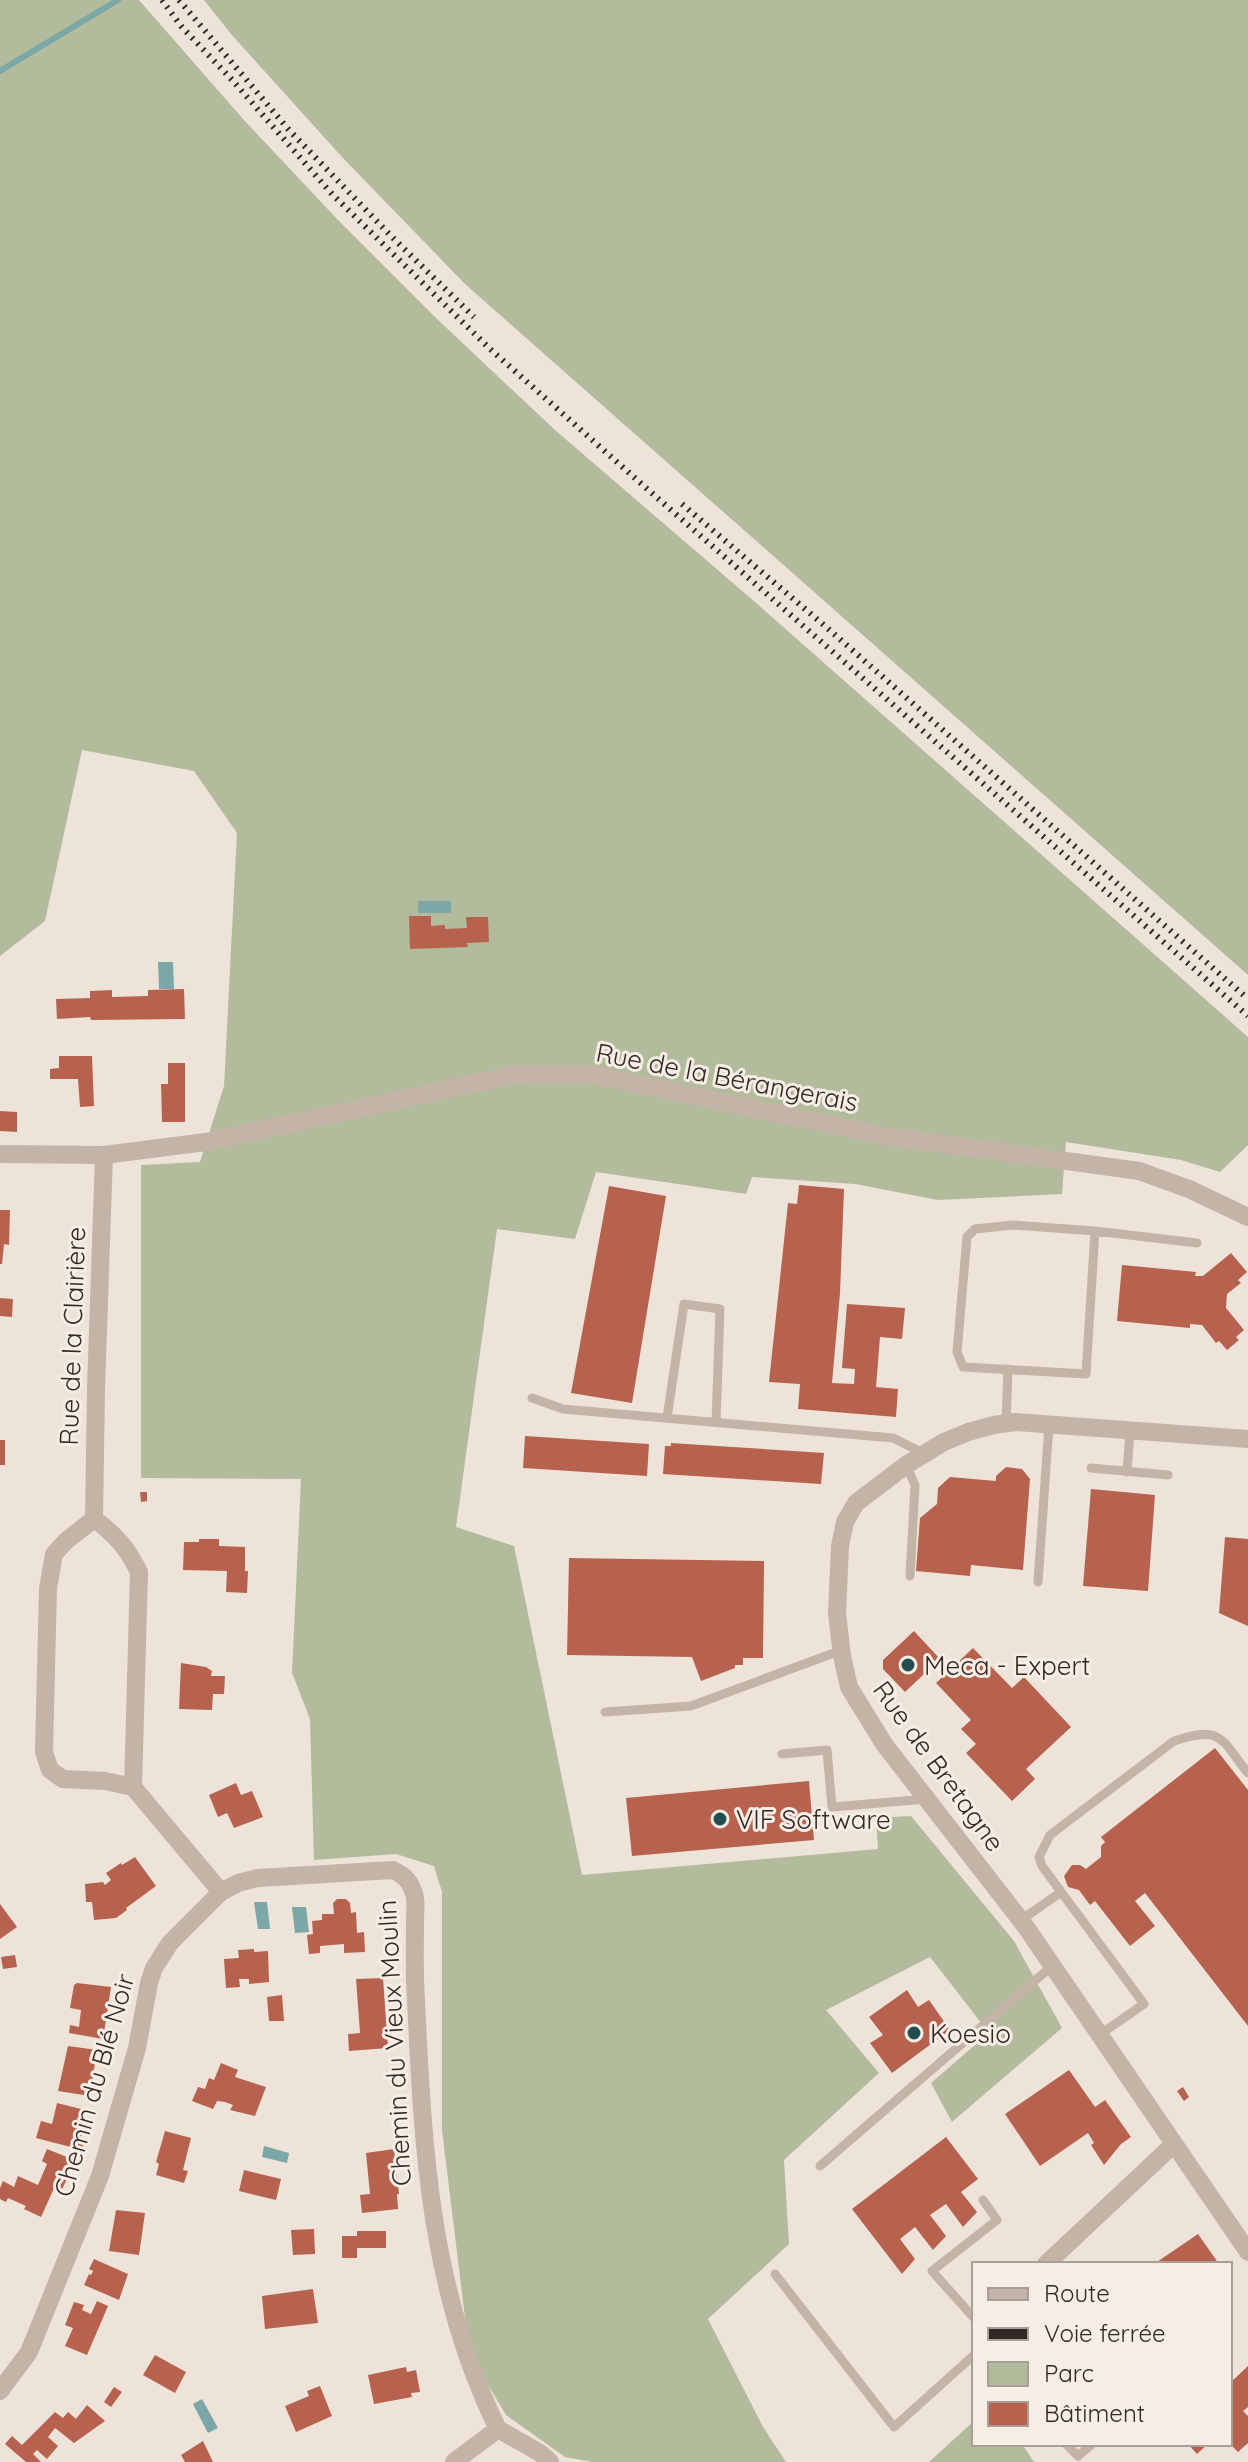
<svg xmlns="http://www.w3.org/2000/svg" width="1248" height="2462" viewBox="0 0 1248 2462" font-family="Quicksand,sans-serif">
<rect width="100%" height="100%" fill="#eee3d9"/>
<!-- green -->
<path fill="#b2bb9b" d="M0 0H139L243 119 338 220 436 318 555 430 755 602 1248 1037V1145L1220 1172 1181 1160 1066 1142 1062 1194 938 1200 855 1184 752 1177 746 1194 596 1172 575 1239 497 1229 456 1527 514 1546 582 1875 878 1849 876 1818 911 1816 1014 1941 1062 2028 952 2122 931 2083 989 2033 930 1957 826 2010 879 2073 784 2160 789 2244 708 2319 763 2427 786 2462H592L565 2457 506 2415 484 2378 466 2326 442 2130V1892L434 1866 396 1854 314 1860 310 1719 292 1673 301 1479 141 1478V1165L200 1162 224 1086 237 833 194 771 82 750 45 921 0 956Z
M204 0H1248V975L465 284 342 157 231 34Z
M974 2421V2444H1022L1034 2462H929Z"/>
<!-- water -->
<path fill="#7ca7a7" d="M418 901H451V913H418Z
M158 962H173L174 989H159Z
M254 1902H267L270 1929H258Z
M292 1907H306L309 1932 295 1933Z
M264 2146 289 2153 287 2163 262 2157Z
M202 2399 218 2428 208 2433 193 2404Z"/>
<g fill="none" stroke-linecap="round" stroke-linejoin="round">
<!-- stream -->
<path stroke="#7ca7a7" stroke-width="6" d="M0 71 118 0"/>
</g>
<!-- building -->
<path fill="#b7624e" d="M409 916H431V926L445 925V929L467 928 466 917H488L489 942 467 943 468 947 410 949Z
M184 989 185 1019 91 1020 90 1017 57 1019 56 999 90 998V991L112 990V997L148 996V990Z
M59 1056H92L94 1106 80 1107 78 1079H50V1069L59 1068Z
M168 1063H185V1122H162L161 1084H168Z
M0 1111 17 1112V1132L0 1131Z
M799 1185 844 1189 840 1293 832 1383 854 1384 855 1369 842 1368 847 1304 905 1308 902 1339 880 1337 876 1387 898 1389 896 1417 798 1409 800 1384 769 1382 788 1203 797 1204Z
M609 1186 666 1196 632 1403 571 1393Z
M0 1210H10L9 1245 4 1244 2 1264H0Z
M1231 1253 1247 1272 1238 1280 1241 1283 1227 1294 1226 1308 1244 1330 1236 1337 1239 1340 1227 1350 1219 1341 1216 1343 1202 1325 1190 1324V1328L1117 1321 1122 1265 1196 1272 1195 1276H1203Z
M0 1298 13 1299 12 1317 0 1316Z
M525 1436 649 1444 647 1476 523 1468Z
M0 1440H5V1465H0Z
M671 1443 824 1453 821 1484 663 1474 665 1446H671Z
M1006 1467 1022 1469 1030 1479 1023 1570 971 1565 970 1576 916 1571 920 1518 937 1504 938 1488 950 1477 996 1481V1476Z
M1091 1489 1155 1495 1148 1591 1083 1586Z
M140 1492H147V1501L141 1502Z
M1225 1537 1248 1539V1626L1219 1613Z
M199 1539H219V1546L245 1547V1571H248L247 1593 226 1592 227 1571 183 1570 184 1542H199Z
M569 1558 764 1561 763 1658H743V1665H735V1668L701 1681 692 1657 567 1655Z
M914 1631 940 1659 905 1692 883 1669V1660Z
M973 1648 1012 1688 1024 1677 1071 1727 1026 1769 1035 1779 1012 1801 966 1753 976 1744 961 1729 971 1720 936 1683Z
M181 1663 206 1667 212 1671 211 1676H225L224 1694H213L212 1710 179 1709Z
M1215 1748 1248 1790V2026L1145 1893 1135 1901 1155 1926 1130 1946 1095 1901 1090 1905 1079 1890 1068 1887 1064 1876 1072 1865H1080L1086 1869 1101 1857V1846L1105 1842 1101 1837Z
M809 1781 814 1840 632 1856 626 1798Z
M236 1783 241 1795 252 1791 263 1817 234 1828 227 1813 218 1817 209 1795Z
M135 1857 156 1886 126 1908 127 1910 116 1918 94 1920 92 1902H86L85 1884 103 1882 105 1885 111 1880 106 1873 121 1863 122 1865Z
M337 1899H346L350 1903 351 1913 356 1912 357 1933 364 1932 365 1952 344 1953V1944L320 1946V1953L309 1954 307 1935 313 1934 312 1921 322 1920V1914H334L333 1903Z
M0 1904 17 1927 0 1939Z
M254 1949V1952L268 1951 269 1982 249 1984V1979H239L240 1987 226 1988 224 1959 239 1958 238 1950Z
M15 1955 17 1967 3 1969 1 1957Z
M383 1978 388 2048 349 2051 348 2034 360 2033 356 1979Z
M77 1983 111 1987 103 2039 69 2033 70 2025 79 2027 81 2010 70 2008 74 1985Z
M907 1990 918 2007 929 2000 950 2030 892 2073 870 2043 883 2035 869 2017Z
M282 1995 284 2021H269L267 1997Z
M68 2046 97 2050 90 2096 58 2091Z
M221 2063 238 2070 235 2077 266 2087 255 2116 230 2110 233 2105 225 2102 217 2101 213 2109 192 2101 198 2087 205 2089 209 2078 214 2080Z
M1069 2070 1095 2107 1105 2100 1131 2137 1121 2144 1104 2165 1091 2145 1094 2143 1088 2133 1040 2166 1005 2114Z
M1183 2087 1189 2097 1184 2101 1177 2091Z
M57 2103 85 2110 81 2127 84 2128 81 2137 85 2138 82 2150 36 2138 41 2121 52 2124Z
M165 2131 191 2138 183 2170 188 2171 184 2183 156 2175 159 2164 156 2162Z
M946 2137 978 2179 961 2192 977 2212 963 2227 946 2204 930 2215 946 2236 933 2250 915 2227 900 2239 915 2259 902 2274 852 2209Z
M47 2149 72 2159 66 2171 70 2173 62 2189 55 2186 41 2217 24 2209 26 2206 8 2198 6 2202 0 2199V2188L3 2181 14 2187 18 2176 38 2185 47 2164 42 2161Z
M394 2149 399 2194H397L398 2209 362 2213 360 2195 370 2194 366 2153Z
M244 2170 281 2179 276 2200 239 2191Z
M116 2210 145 2213 139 2255 109 2251Z
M314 2229 315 2254 293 2255 291 2230Z
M357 2231H386V2248H357V2258H342V2236H357Z
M1198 2234 1219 2264H1154Z
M94 2259 128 2274 119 2300 84 2285 89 2274 91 2275 93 2271 89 2269Z
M313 2289 318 2323 265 2329 262 2296Z
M97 2301 108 2306 87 2355 65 2346 73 2328 65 2325 74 2302 84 2305 82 2310 91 2314Z
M155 2355 186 2372 175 2393 143 2375Z
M1248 2366V2407L1243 2411 1248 2416V2443L1238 2452 1230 2444V2383Z
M406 2367 407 2372 416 2370 420 2392 411 2393 412 2397 374 2404 368 2375Z
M320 2386 332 2416 296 2432 285 2406 309 2396 307 2391Z
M114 2387 122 2392 111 2407 104 2402Z
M87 2405 105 2421 74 2443 55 2428 48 2437 58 2446 47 2459 37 2450 33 2454 41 2462H26L5 2444 12 2436 22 2445 55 2412 63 2418 68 2412 76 2419Z
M203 2441 213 2462H185L181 2455Z
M1188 2444H1208L1197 2454Z"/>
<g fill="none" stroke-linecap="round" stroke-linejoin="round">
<!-- service -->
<path stroke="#c4b3a7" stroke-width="9" d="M1095 1231 1013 1225 975 1229 967 1237 957 1352 963 1367 1086 1374 1095 1231 1197 1243
M532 1398 563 1409 893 1438 925 1454
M667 1418 684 1304 720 1309 716 1422
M1006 1423 1008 1369
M906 1465 915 1485 910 1576
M1091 1468 1168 1475
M1127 1472 1130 1431
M1038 1582 1049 1425
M605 1712 691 1706 842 1650
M782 1754 827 1750 832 1807 927 1799
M1021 1920 1061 1892
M1099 2035 1144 2004 1042 1866 1039 1857 1050 1835 1174 1741C1222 1725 1220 1738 1248 1773
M820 2166 1052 1966
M775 2274 894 2427 974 2355
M974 2318 932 2271 997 2220 983 2200
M1066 2444 1078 2456 1092 2444"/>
<!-- minor -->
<path stroke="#c4b3a7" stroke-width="18" d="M0 1154 104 1155 206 1142 512 1075 590 1074 886 1136 1139 1171 1189 1189 1248 1217
M104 1155 96 1389 94 1519 66 1541 54 1554 48 1588 44 1752 50 1770 63 1779 105 1781 133 1787 221 1892
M1248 1439 1015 1422 994 1425 968 1432 944 1442 906 1465 856 1503 845 1522 840 1546 837 1613 842 1656 849 1687 884 1744 1026 1927 1248 2252
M94 1519C115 1534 128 1549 139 1572L133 1787
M1046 2264 1173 2145
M0 2391 29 2352 100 2176 137 2048 149 1983 154 1968 170 1943 221 1892 238 1883 258 1878 393 1870C403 1875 409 1879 413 1891 417 1899 415 1911 415 1921 415 1947 414 1974 416 2000 423 2151 430 2291 498 2429L454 2462
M498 2429 540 2453 550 2462"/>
<!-- rail -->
<path stroke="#322927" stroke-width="6" stroke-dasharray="2 6" stroke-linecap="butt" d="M162 0 181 26 233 81 332 194 489 348 654 495 1248 1016
M179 0 289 130 392 237 474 317
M682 504 825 626 1248 999"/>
</g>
<!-- markers -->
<g fill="#214d4e" stroke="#f6ede5" stroke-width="3">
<circle cx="908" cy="1665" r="8"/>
<circle cx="720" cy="1819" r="8"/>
<circle cx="914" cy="2033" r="8"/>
</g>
<g text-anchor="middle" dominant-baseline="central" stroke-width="6" stroke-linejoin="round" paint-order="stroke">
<!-- street labels -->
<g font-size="26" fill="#322927" stroke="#f6ede5">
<text transform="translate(727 1077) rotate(11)">Rue de la Bérangerais</text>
<text transform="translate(72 1336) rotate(-88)">Rue de la Clairière</text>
<text transform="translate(939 1766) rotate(54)">Rue de Bretagne</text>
<text transform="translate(394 2043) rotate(-93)">Chemin du Vieux Moulin</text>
<text transform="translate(94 2085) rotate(-74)">Chemin du Blé Noir</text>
</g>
<!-- poi labels -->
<g font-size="26" fill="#322927" stroke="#f6ede5" text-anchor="start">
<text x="924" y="1665">Meca - Expert</text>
<text x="736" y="1819">VIF Software</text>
<text x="930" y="2033">Koesio</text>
</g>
</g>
<!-- legend -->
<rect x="972" y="2262" width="260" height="184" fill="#f6ede5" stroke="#a89f99" stroke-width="2"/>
<rect x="988" y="2288" width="40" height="12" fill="#c4b3a7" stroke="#a89f99" stroke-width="2"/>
<text x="1044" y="2302" font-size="24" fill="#322927">Route</text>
<rect x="988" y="2328" width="40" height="12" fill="#322927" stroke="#a89f99" stroke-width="2"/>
<text x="1044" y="2342" font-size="24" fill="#322927">Voie ferrée</text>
<rect x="988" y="2362" width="40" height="24" fill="#b2bb9b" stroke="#a89f99" stroke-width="2"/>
<text x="1044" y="2382" font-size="24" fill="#322927">Parc</text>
<rect x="988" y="2402" width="40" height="24" fill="#b7624e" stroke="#a89f99" stroke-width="2"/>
<text x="1044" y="2422" font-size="24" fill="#322927">Bâtiment</text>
</svg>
